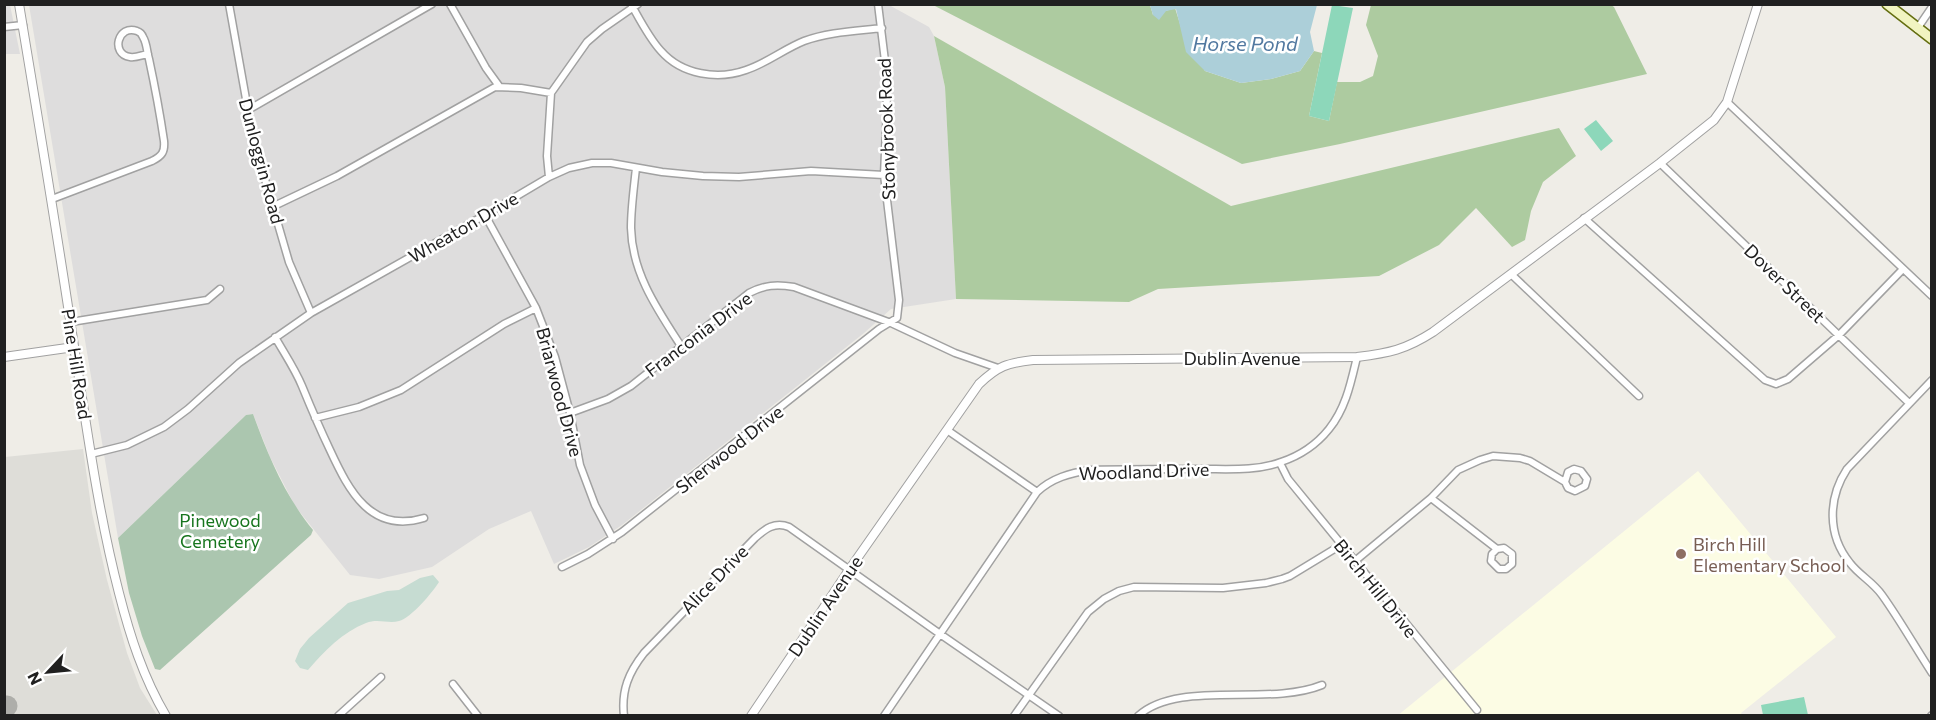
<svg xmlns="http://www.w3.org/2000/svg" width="1936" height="720" viewBox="0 0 1936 720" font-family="Commissioner,sans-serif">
<rect width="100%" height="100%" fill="#efede7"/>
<!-- residential -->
<path fill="#dedddd" d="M5 5H10L20 54H5Z
M29 5H889L929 27 934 36 945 87 956 299 891 309 864 333 622 525 589 547 554 564 531 511 489 529 432 567 379 579 350 575 295 506 270 457 253 414 246 415 118 538Z"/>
<!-- education -->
<path fill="#fcfce4" d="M1698 471 1836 637 1741 713 1742 715 1397 716Z"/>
<!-- airport -->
<path fill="#deddd8" d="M83 449 92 513 107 580 127 653 140 688 157 715H5V457Z"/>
<!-- forest -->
<path fill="#adcba0" d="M933 5H1150L1153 15 1175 8 1181 27 1205 71 1241 83 1271 79 1300 71 1314 51 1322 53 1309 116 1329 121 1337 82H1360L1373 76 1378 56 1366 25 1371 5H1611L1614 7 1647 74 1340 144 1242 164Z
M934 36 1231 206 1559 128 1576 156 1543 182 1531 211 1525 240 1512 247 1476 208 1439 245 1379 276 1158 289 1129 302 956 299 945 87Z"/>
<!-- wetland -->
<path fill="#c6dcd2" d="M433 575 439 582C432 593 411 618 399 621 388 624 378 618 366 623 343 632 324 651 308 670L300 668 295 661 300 649 309 638 348 603 387 591 399 590 420 578Z"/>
<!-- cemetery -->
<path fill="#abc6af" d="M253 414C268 455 285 496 313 530L311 535 160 670 155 669 142 636 129 593 118 538 246 415Z"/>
<!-- pitch -->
<path fill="#8dd7ba" d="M1332 5 1353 8 1329 121 1309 116Z
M1596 120 1613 141 1601 151 1584 129Z
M1804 697 1808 715H1763L1761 705Z"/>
<!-- water -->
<path fill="#accfd9" d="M1150 5H1317L1310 32 1314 51 1300 71 1271 79 1241 83 1205 71 1186 52 1176 9 1166 11 1159 20 1153 15Z"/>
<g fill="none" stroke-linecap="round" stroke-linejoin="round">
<!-- taxiway -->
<path stroke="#aeaeaa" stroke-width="21" d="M4 706H7"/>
<!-- minor casing -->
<g stroke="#a1a1a1" stroke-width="9">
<path id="minor" d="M229 4 253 138 289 262 311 313
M450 4 486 68 499 86
M631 4C640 20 649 38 661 51 682 75 718 80 746 70 767 63 784 49 804 41 828 32 856 31 882 28
M4 27 23 25
M1917 29 1932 7
M1727 102 1932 296
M248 110 432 4
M1660 163 1909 403
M636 168C634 187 631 208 631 228 632 273 657 309 681 346
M549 177 547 156 551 93 587 42 602 29 638 4
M52 199 152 161C162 156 165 152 164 141 160 114 155 87 149 59 147 53 147 43 143 37 142 34 140 32 137 31 118 24 110 54 130 57 136 58 142 55 148 54
M274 206 337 176 495 87 521 88 551 93
M485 215 536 308 555 357 570 413 580 465 595 505 613 539
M1584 218 1765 380 1776 384 1788 379 1839 335 1903 269
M1511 274 1639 396
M71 322 207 300 220 289
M275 337C284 353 295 369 302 386 311 408 320 429 330 450 349 491 371 534 424 518
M1932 380 1847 469C1828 498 1827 535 1850 563 1859 575 1873 582 1882 595 1900 620 1915 647 1932 673
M570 413 608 399 631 386 749 293C765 285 776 284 794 287L891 323 955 353 998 368
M315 418 359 407 401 390 504 324 536 308
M947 430 1037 492
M91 454 127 445 164 427 188 409 239 363 311 313 485 215 549 177 569 168 592 163H611L662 172 703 176 739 177 811 171 884 175
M1280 463 1288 479 1477 710
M1431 498 1497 549 1492 554 1491 561 1499 569H1506L1512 564V554L1504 548 1497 549
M1355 561 1431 498 1458 470 1480 460 1493 456 1520 458 1530 461 1565 482 1568 488 1575 491 1585 486 1587 479 1581 471 1574 469 1568 472 1565 482
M562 567 588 554 622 532 879 329 897 318 899 300 884 175 887 107 885 61 878 4
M453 684 478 716
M338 716 381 677
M624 716C621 690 629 672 644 653L755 538C765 529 775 521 789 527L940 634 1059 716
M884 716 1037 492C1052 478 1070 473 1090 470 1128 469 1166 469 1204 469 1229 469 1257 471 1281 462 1299 456 1317 444 1329 429 1346 408 1351 382 1357 357
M1014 716 1088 612 1104 599 1119 591 1134 587 1223 588 1266 583 1282 579 1290 576 1341 545
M1138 716C1178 679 1268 707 1322 685
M1931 716 1932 715"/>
</g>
<!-- tertiary casing -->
<g stroke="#a1a1a1" stroke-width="10">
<path id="tertiary" d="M19 4C38 118 57 232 74 346 87 429 98 512 119 593 130 636 143 677 166 716
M4 357 74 347
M751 716 849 570 979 384C998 366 1007 363 1033 360L1357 357C1389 353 1405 350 1433 332L1660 163 1714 120 1727 102 1758 4"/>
</g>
<!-- secondary casing -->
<g stroke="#646e10" stroke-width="12">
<path id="secondary" d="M1887 4 1932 39"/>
</g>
<!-- minor -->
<use href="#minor" stroke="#fff" stroke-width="6"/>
<!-- tertiary -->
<use href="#tertiary" stroke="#fff" stroke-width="8"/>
<!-- secondary -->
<use href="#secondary" stroke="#f1f4c1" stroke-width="9"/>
</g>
<!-- markers -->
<circle fill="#8d6e63" stroke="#fff" stroke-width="2" cx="1681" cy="554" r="6"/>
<g text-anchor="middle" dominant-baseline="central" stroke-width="5" stroke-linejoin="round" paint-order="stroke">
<!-- street labels -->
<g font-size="18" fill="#202020" stroke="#fff">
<text transform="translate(886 129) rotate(-92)">Stonybrook Road</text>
<text transform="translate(262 161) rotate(75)">Dunloggin Road</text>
<text transform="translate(463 227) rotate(-30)">Wheaton Drive</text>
<text transform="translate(1785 283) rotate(44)">Dover Street</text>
<text transform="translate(698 334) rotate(-37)">Franconia Drive</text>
<text x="1242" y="358">Dublin Avenue</text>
<text transform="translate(77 364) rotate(81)">Pine Hill Road</text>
<text transform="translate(560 392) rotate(75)">Briarwood Drive</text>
<text transform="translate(729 449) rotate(-38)">Sherwood Drive</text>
<text transform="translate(1144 471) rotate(-2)">Woodland Drive</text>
<text transform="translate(714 579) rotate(-46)">Alice Drive</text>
<text transform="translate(1376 588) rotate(51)">Birch Hill Drive</text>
<text transform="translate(825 606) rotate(-56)">Dublin Avenue</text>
</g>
<!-- park labels -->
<g font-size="18" fill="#17751e" stroke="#fff">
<text x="220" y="520">Pinewood<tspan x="220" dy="21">Cemetery</tspan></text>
</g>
<!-- education labels -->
<g font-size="18" fill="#785e54" stroke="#fff" text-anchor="start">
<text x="1693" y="544">Birch Hill<tspan x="1693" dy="21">Elementary School</tspan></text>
</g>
<!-- water labels -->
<g font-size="20" font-style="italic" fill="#5279a0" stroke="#fff">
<text x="1245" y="43">Horse Pond</text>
</g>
</g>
<!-- border -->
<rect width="1936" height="720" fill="none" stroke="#202020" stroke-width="12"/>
<!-- north arrow -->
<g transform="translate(48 672) rotate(244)" stroke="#ffffff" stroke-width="4.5" paint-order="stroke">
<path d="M0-4.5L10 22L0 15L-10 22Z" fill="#202020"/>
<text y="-9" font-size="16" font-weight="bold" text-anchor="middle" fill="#202020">N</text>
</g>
</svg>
